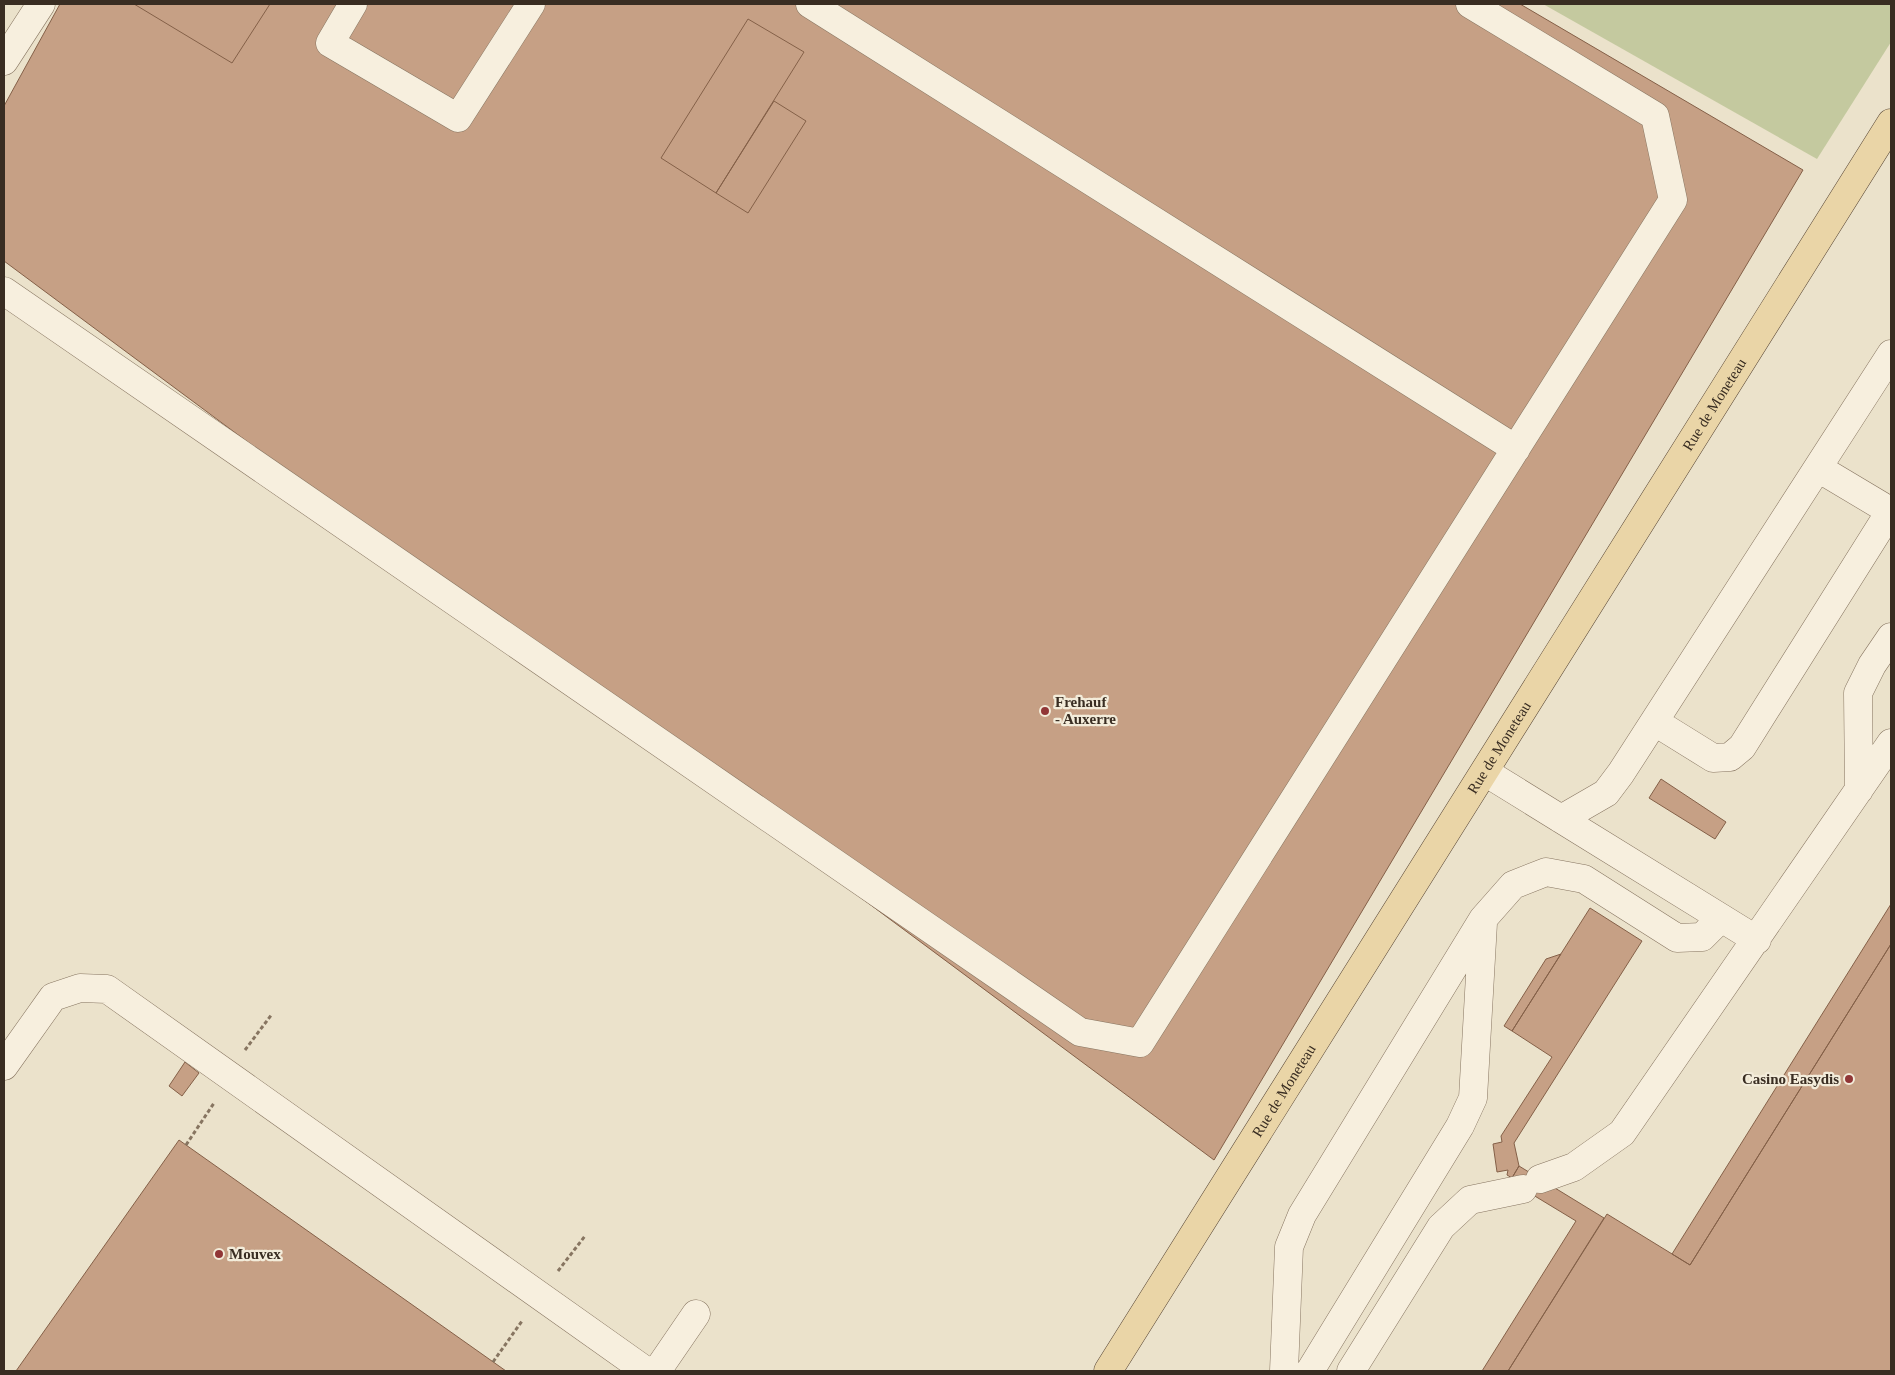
<svg xmlns="http://www.w3.org/2000/svg" width="1895" height="1375" viewBox="0 0 1895 1375" font-family="Georgia,serif">
<rect width="100%" height="100%" fill="#ebe2cb"/>
<!-- green -->
<path fill="#c4c99f" d="M1543 4H1891V42L1817 159Z"/>
<!-- building -->
<path fill="#c6a085" stroke="#846048" d="M60 4H1520L1803 170 1214 1160 4 261V106Z
M134 4H270L232 63Z
M748 19 804 52 716 193 661 158Z
M774 101 806 121 748 213 716 193Z
M1661 779 1726 822 1715 839 1649 798Z
M1891 904V944L1690 1265 1672 1254Z
M1590 908 1642 941 1514 1143 1519 1166 1512 1178 1507 1175 1508 1170 1497 1172 1493 1144 1502 1142 1501 1136 1552 1057 1512 1031Z
M1891 944V1371H1508L1607 1214 1690 1265Z
M1561 954 1512 1031 1504 1026 1546 959Z
M185 1062 199 1073 182 1096 169 1086Z
M179 1140 186 1145 506 1371H16Z
M1519 1166 1604 1218 1508 1371H1482L1576 1221 1510 1181Z"/>
<g fill="none" stroke-linecap="round" stroke-linejoin="round">
<!-- minor casing -->
<g stroke="#877561" stroke-width="29">
<path id="minor" d="M353 4 330 43 458 118 531 4
M810 4 1516 449
M4 61 41 4
M4 291 1080 1032 1140 1043 1673 200 1655 116 1470 4
M1818 468 1890 511
M1655 722 1713 758 1730 757 1742 747 1891 510
M1485 772 1757 940
M1859 790 1858 693 1872 665 1891 637
M1561 819 1606 793 1621 773 1891 354
M4 1066 53 997 80 988 107 989 646 1371
M1540 1179 1574 1167 1622 1133 1891 743
M657 1371 696 1314
M1284 1371 1289 1247 1302 1215 1483 919 1513 885 1546 872 1584 879 1677 938 1702 937 1721 918
M1310 1371 1460 1126 1473 1098 1483 923
M1351 1371 1441 1227 1470 1200 1523 1189"/>
</g>
<!-- major casing -->
<g stroke="#564434" stroke-width="29">
<g id="major">
<path id="s1" d="M1108 1371 1891 123"/>
</g>
</g>
<!-- path -->
<path stroke="#877561" stroke-width="3" stroke-dasharray="4 2.5" stroke-linecap="butt" d="M245 1050 272 1014
M186 1145 214 1103
M558 1271 585 1236
M493 1362 522 1321"/>
<!-- minor -->
<use href="#minor" stroke="#f7efde" stroke-width="28"/>
<!-- major -->
<use href="#major" stroke="#ead5a7" stroke-width="28"/>
</g>
<!-- markers -->
<g fill="#913636" stroke="#f3ecda" stroke-width="2">
<circle cx="1045" cy="711" r="5"/>
<circle cx="1849" cy="1079" r="5"/>
<circle cx="219" cy="1254" r="5"/>
</g>
<g text-anchor="middle" dominant-baseline="central" stroke-width="4.5" stroke-linejoin="round" paint-order="stroke">
<!-- street labels -->
<g font-size="15" fill="#392d22" stroke="#f3ecda">
<text stroke="none"><textPath href="#s1" startOffset="1141">Rue de Moneteau</textPath></text>
<text stroke="none"><textPath href="#s1" startOffset="736">Rue de Moneteau</textPath></text>
<text stroke="none"><textPath href="#s1" startOffset="331">Rue de Moneteau</textPath></text>
</g>
<!-- poi labels -->
<g font-size="15" font-weight="bold" fill="#392d22" stroke="#f3ecda" text-anchor="start">
<text x="1055" y="702">Frehauf<tspan x="1055" dy="17">- Auxerre</tspan></text>
<text x="1839" y="1079" text-anchor="end">Casino Easydis</text>
<text x="229" y="1254">Mouvex</text>
</g>
</g>
<!-- border -->
<rect width="1895" height="1375" fill="none" stroke="#392d22" stroke-width="10"/>
</svg>
